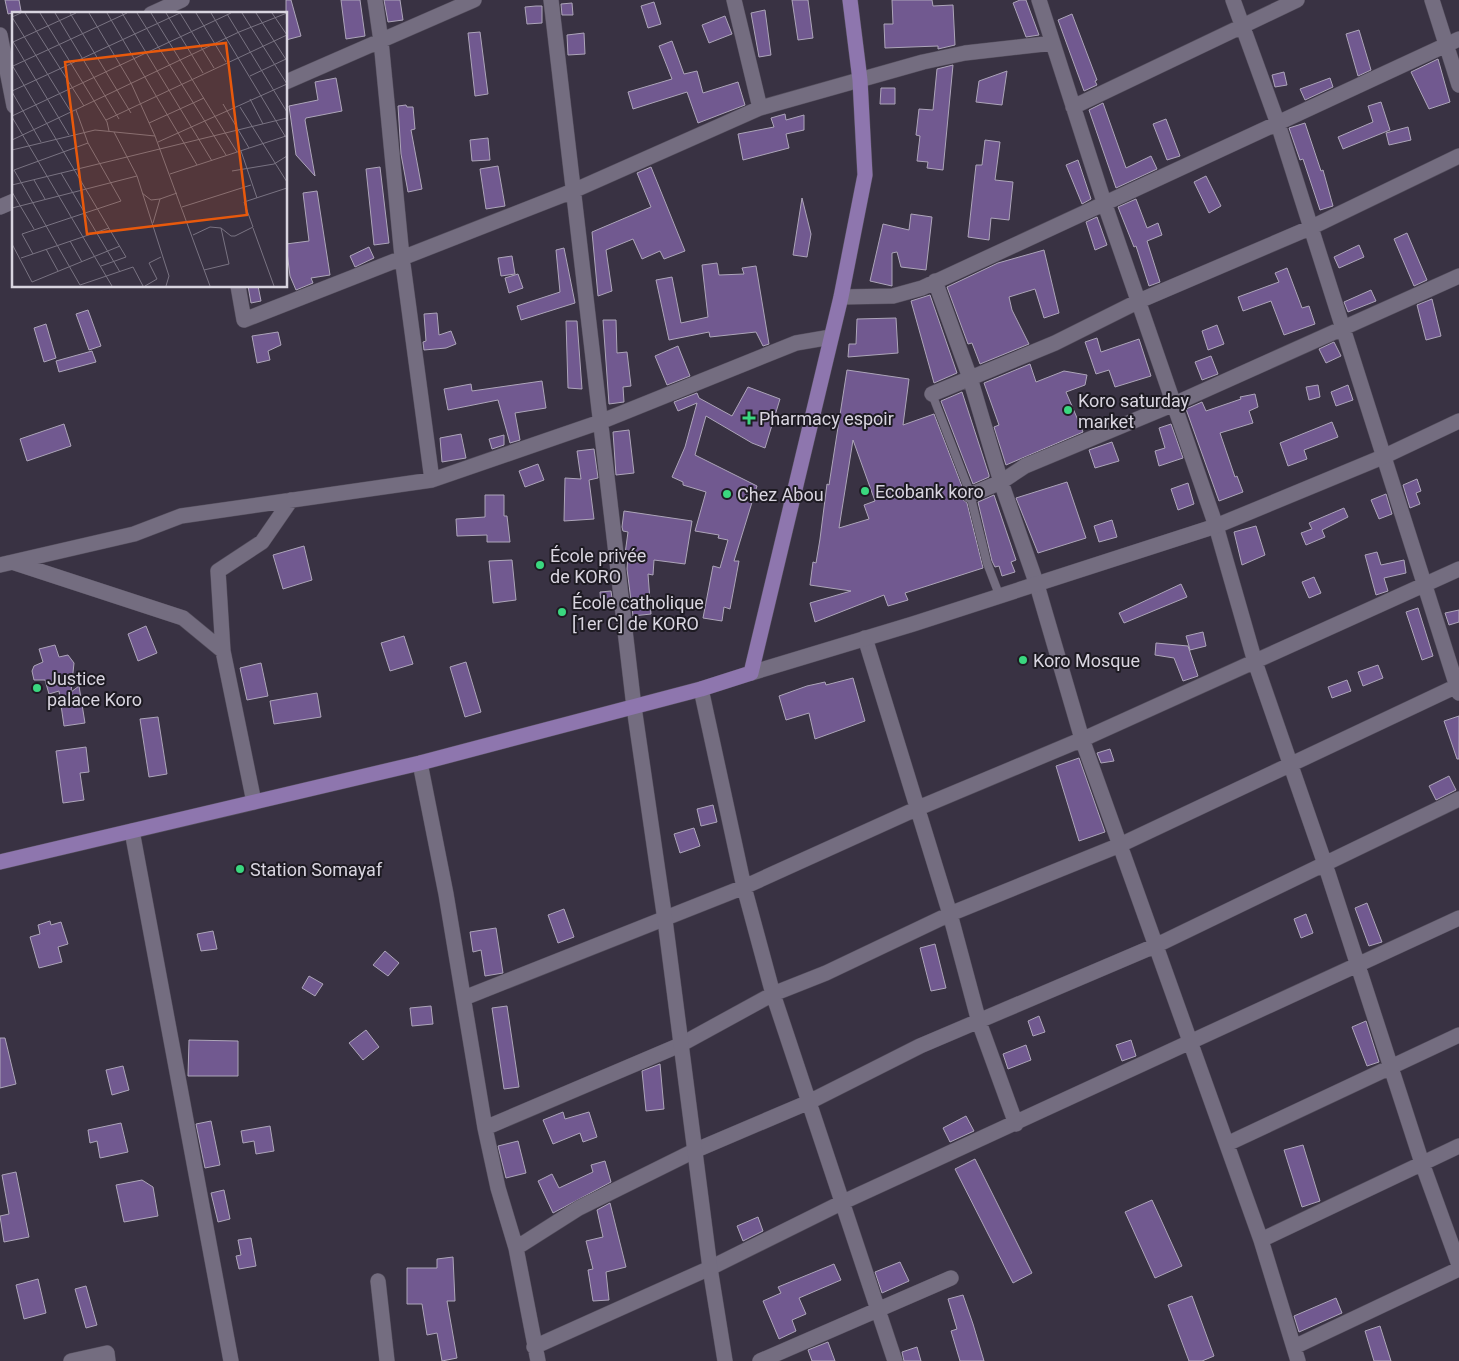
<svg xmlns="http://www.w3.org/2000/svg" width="1459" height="1361" viewBox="0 0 1459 1361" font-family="Roboto,sans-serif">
<rect width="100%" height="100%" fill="#393243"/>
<!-- building -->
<path fill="#715990" stroke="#ada5b9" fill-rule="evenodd" d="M5 0H19L21 11 8 14Z
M286 0H291L301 36 286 40Z
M341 0H360L365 36 346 39Z
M384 0H400L403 20 388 22Z
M792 0H808L813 38 798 40Z
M892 0H932L933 6 953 5 955 45 938 49V46L885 48 884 24H893Z
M1020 0H1026L1039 35 1026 37 1013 3Z
M654 2 661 24 648 28 641 6Z
M572 3 573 15H562L561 4Z
M536 6H542V23L527 24 525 7Z
M765 10 771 55 759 57 751 13Z
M1072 14 1097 80 1095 81 1097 85 1084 91 1058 20Z
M725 16 732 34 709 43 702 25Z
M1359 30 1371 70 1358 76 1346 34Z
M480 32 488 94 475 96 468 33Z
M584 33 585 54 568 55 567 35Z
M672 41 684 74 697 71 703 93 738 82 745 105 698 123 687 92 633 109 628 92 672 79 659 46Z
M1438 59 1450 102 1429 109 1411 72Z
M953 65 943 170 927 168 928 162 917 161 920 136 916 135 919 109 933 110 937 69Z
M1007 71 1002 105 976 102 979 81Z
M1284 72 1287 85 1275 87 1272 75Z
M336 78 342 111 306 118 305 120 315 176 296 155 289 106 318 100 315 82Z
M1330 78 1333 87 1305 100 1300 89Z
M881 88H895V104H880Z
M1381 102 1390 130 1343 149 1338 137 1373 122 1368 106Z
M1103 103 1126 168 1151 156 1157 169 1116 188 1089 110Z
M406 105 407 107H413L415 129 411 130 422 189 408 192 401 154 398 106Z
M785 114 786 120 804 115V130L786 134 789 148 743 160 738 134 774 127 771 118Z
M1166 119 1180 156 1167 160 1153 124Z
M1305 123 1321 171 1323 170 1333 206 1320 210 1303 159 1300 160 1289 128Z
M1408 127 1411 140 1389 145 1386 133Z
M488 138 490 160 472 161 470 140Z
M985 140 1000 142 995 180 1013 182 1009 220 991 218 989 240 968 237 976 165H982Z
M1078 160 1091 199 1082 204 1066 165Z
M498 166 505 206 486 209 480 169Z
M380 167 389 243 374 245 366 169Z
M651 167 685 251 664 259 660 251 642 259 633 239 606 250 612 291 598 296 592 232 651 207 637 173Z
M1206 176 1221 206 1209 213 1194 182Z
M317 191 330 275 311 278 313 283 296 290 290 276 286 244 309 241 303 193Z
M802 198 811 234 807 257 793 255Z
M1136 199 1147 228 1158 223 1162 235 1147 241 1160 282 1149 286 1136 246 1134 247 1118 207Z
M911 214 932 217 926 270 901 267 897 252 892 253V286L870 281 883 224 909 230Z
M1097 217 1107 245 1095 250 1086 222Z
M1407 233 1427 280 1414 286 1394 239Z
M1359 245 1364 257 1339 268 1334 257Z
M369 247 374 258 355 267 350 256Z
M564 248 575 303 521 320 517 306 560 292 556 250Z
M1044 250 1059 313 1044 318 1035 289 1009 297 1012 310 1029 344 980 364 972 343 968 344 947 287 998 263Z
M512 256 515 274 501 276 498 258Z
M717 263 719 275 744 274 742 268 756 266 769 344 763 346 756 332 710 337 709 332 669 340 656 280 672 277 681 323 708 317 702 265Z
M1287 268 1302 308 1309 306 1315 324 1284 335 1271 301 1243 311 1238 297 1279 282 1275 273Z
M518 274 523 288 509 293 505 278Z
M248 286H258L261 301 251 303Z
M1371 290 1376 301 1348 312 1344 302Z
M930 295 957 373 934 383 911 301Z
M1432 299 1441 336 1426 340 1417 305Z
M88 310 101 346 89 350 76 314Z
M437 313 439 335 451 331 456 344 446 348 424 350 423 342 426 341 424 314Z
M896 318 898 353 848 357 849 344H856L857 319Z
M603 320H616L617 353 627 352 631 386 623 387 624 402 609 404Z
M566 321H577L582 389 568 388Z
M46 324 56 358 44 362 34 328Z
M1217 325 1224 344 1208 350 1202 331Z
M278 332 281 345 268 351 270 360 257 363 252 336Z
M1097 338 1101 352 1139 339 1151 376 1115 387 1109 370 1096 374 1085 342Z
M1334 342 1341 356 1326 363 1319 349Z
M678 346 690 376 667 385 655 356Z
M92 351 96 362 59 372 56 361Z
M1211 356 1218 374 1202 380 1195 362Z
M1030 364 1036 382 1064 371 1087 375 1085 385 1066 392 1083 432 1006 465 994 427 999 425 984 383Z
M847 370 909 379 903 425 934 414 963 489 961 498 967 503 983 568 905 593 908 600 888 606 884 595 815 622 810 603 851 591 810 585 813 562 816 563 820 539 827 484 829 485ZM853 440 875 501 864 505 869 519 839 528Z
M542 381 546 408 515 413 520 440 510 443 498 400 448 410 444 389 471 384 472 391Z
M1318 385 1320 397 1309 400 1306 387Z
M1348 385 1353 400 1336 406 1331 392Z
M748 387 780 399 765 448 752 443 706 416 695 455 757 486 734 561H739L730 609 724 607 722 621 703 618 713 566 720 568 728 540 718 538 719 535 695 531 706 492 683 485V482L672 477 685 447 697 403 678 411 674 402 697 393 699 398 732 416Z
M962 392 989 475V477L973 484 941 401Z
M1255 394 1258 407 1249 411 1253 423 1220 433 1235 477 1237 476 1243 492 1219 501 1186 409 1202 402 1206 411 1241 399 1240 397Z
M1332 422 1338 437 1304 450 1307 459 1288 466 1280 443Z
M64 424 71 446 27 461 20 439Z
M1171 424 1183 458 1159 466 1155 451 1165 448 1159 428Z
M629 430 634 473 616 475 613 432Z
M461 434 466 458 442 462 440 438Z
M504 435V445L492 449 489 439Z
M1112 442 1119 461 1095 468 1089 450Z
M594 449 598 478 589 480 594 519 564 521 565 478 581 479 577 451Z
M538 464 544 480 525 487 519 471Z
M1417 479 1421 491 1416 493 1420 504 1410 508 1403 485Z
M1067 482 1086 538 1038 553 1016 498Z
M1188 483 1194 504 1178 510 1171 489Z
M1386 494 1392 514 1379 519 1371 500Z
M485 495H504V516H507L510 542H487V535L457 536 456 519 485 517Z
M994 495 1016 560 1011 562 1015 572 1002 576 999 566 995 567 992 561 978 502Z
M1344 508 1348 517 1322 530 1325 537 1306 545 1301 533 1312 529 1309 523Z
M624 511 692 521 685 564 654 560 653 575 648 574 651 614 633 616 627 569 628 556 625 554 628 532 623 531 622 527Z
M1112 520 1117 537 1099 542 1094 526Z
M1256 526 1265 555 1242 565 1234 532Z
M304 546 312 580 283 589 273 555Z
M1377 552 1381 565 1404 560 1406 573 1384 578 1388 591 1376 595 1365 555Z
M512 560 516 600 493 603 489 561Z
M1314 577 1321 593 1309 598 1302 582Z
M1181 584 1187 597 1124 623 1119 613Z
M611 591 613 605H601L600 592Z
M1418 608 1433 656 1422 660 1406 612Z
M1459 610V622L1449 625 1445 613Z
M146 626 157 653 138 661 128 634Z
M1203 632 1206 646 1190 650 1186 636Z
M404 636 413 664 390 671 381 643Z
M1156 643 1188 646 1198 676 1183 681 1174 658 1155 655Z
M55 645 59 657 68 655 74 663 71 692 79 686 85 723 64 726 59 691 49 694 45 680H34L32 671 34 666 43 662 39 649Z
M466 662 481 712 465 717 450 667Z
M261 663 268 696 247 700 240 668Z
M1378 665 1383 678 1363 686 1358 672Z
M853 678 865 721 815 739 809 713 786 720 779 696 807 686 825 682 826 685Z
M1347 680 1351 691 1332 698 1328 687Z
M317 693 321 717 274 724 270 701Z
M1459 716V759H1457L1444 721Z
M158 717 167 774 149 777 140 719Z
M86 747 89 772 80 773 84 800 63 803 56 751Z
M1110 749 1114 761 1101 763 1097 753Z
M1079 758 1105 832 1079 841 1056 766Z
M1449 776 1456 790 1436 800 1429 786Z
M713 805 717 822 701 826 697 809Z
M694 828 700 846 680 853 674 834Z
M1367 903 1382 942 1369 946 1355 908Z
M564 909 574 937 558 943 548 915Z
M1306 914 1313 933 1301 938 1294 919Z
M50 921 51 925 61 922 68 944 58 947 62 962 39 968 30 937 40 934 38 925Z
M496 928 503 973 485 976 481 950 473 952 470 932Z
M213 931 217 949 201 951 197 934Z
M935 944 946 988 931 991 920 948Z
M385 951 399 963 388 976 373 965Z
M309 976 323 984 315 996 302 988Z
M431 1006 433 1024 412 1026 410 1008Z
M507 1006 519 1087 504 1089 492 1008Z
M1039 1016 1045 1032 1033 1036 1028 1021Z
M1366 1021 1379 1062 1367 1066 1352 1027Z
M366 1030 379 1047 363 1060 349 1043Z
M0 1038H5L16 1084 0 1088Z
M189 1040 238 1041V1076H188Z
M1131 1040 1136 1056 1122 1061 1116 1045Z
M1026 1045 1031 1060 1008 1069 1003 1054Z
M660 1064 664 1109 646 1111 642 1071Z
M123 1066 129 1090 112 1095 106 1070Z
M563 1112 565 1119 589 1112 597 1137 583 1142 580 1133 553 1144 543 1120Z
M966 1116 974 1131 950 1142 943 1128Z
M211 1121 220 1165 205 1168 196 1124Z
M121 1123 128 1152 100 1158 97 1141 90 1143 88 1130Z
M270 1126 274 1151 256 1154 254 1141 243 1143 241 1131Z
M518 1141 526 1173 506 1178 498 1146Z
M1303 1145 1320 1201 1302 1207 1284 1150Z
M975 1159 1032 1273 1013 1283 955 1169Z
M605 1161 611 1182 553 1213 538 1181 552 1174 559 1188 593 1172 591 1165Z
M16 1172 29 1237 4 1242 0 1216 9 1214 2 1175Z
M142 1180 153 1187 158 1216 124 1222 116 1185Z
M224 1190 230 1219 218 1222 211 1193Z
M1152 1200 1182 1266 1155 1278 1125 1212Z
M610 1203 626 1267 606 1272 609 1300 593 1301 588 1270 593 1269 586 1241 603 1237 597 1210Z
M758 1217 763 1231 743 1241 737 1226Z
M251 1238 256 1266 239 1269 236 1256 241 1255 238 1240Z
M453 1257 455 1301H447L457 1358 442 1361 437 1333 427 1335 422 1304H407V1268H437V1259Z
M900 1262 909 1281 882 1293 875 1272Z
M834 1264 841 1280 799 1298 806 1314 792 1320 796 1331 779 1339 763 1301 781 1293 778 1287Z
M38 1279 46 1313 24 1319 16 1285Z
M86 1286 97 1325 86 1328 75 1289Z
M963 1295 973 1324 984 1361H960L951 1331 957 1329 948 1299Z
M1192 1296 1214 1356 1202 1361H1189L1168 1305Z
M1336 1298 1342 1313 1299 1332 1294 1316Z
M1380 1326 1391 1361H1374L1365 1331Z
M828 1342 835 1361H812L808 1350Z
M917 1347 921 1361H904L902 1352Z"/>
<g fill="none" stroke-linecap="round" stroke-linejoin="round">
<!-- service casing -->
<g stroke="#544e5c" stroke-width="9">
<path id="service" d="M932 394 969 490 987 563 1000 597"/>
</g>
<!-- minor casing -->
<g stroke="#544e5c" stroke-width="16">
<path id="minor" d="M375 0 381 41 402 257 432 480
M551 0 634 707
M734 0 760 108
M1039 0 1104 202 1216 526 1255 662 1325 864 1422 1163 1459 1265
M1233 0 1278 124 1459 693
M1432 0 1459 85
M151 14 182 0
M0 35 14 106
M286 82 474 0
M1073 107 1297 0
M0 207 14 201
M935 281 970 378 1001 482 1037 585 1082 739 1261 1240 1298 1361
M238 286 244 320 573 191 760 108 923 62 965 53 1053 43
M841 297 893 296 922 288 1459 39
M932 394 1055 343 1139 301 1312 227 1459 156
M970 495 1001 482 1025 466 1174 404 1459 276
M15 563 183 618 223 651 254 802
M0 565 134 534 181 516 432 480 600 422 796 343 831 337
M865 638 950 914 979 1022 1016 1124
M223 651 218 571 262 542 291 500
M701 689 744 887 773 994 895 1361
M420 763 446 894 485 1128 498 1188 516 1248 538 1361
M132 831 231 1361
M464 998 744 887 916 809 1090 736 1459 569
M485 1128 680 1045 773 994 826 973 950 914 1120 845 1459 685
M1227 1144 1459 1035
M1261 1240 1459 1146
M516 1248 579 1208 694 1151 809 1102 920 1046 1157 945 1459 799
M378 1281 387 1361
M534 1347 710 1268 841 1203 1459 918
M1294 1347 1459 1269
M71 1361 107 1353 108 1361
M760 1361 951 1278"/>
</g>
<!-- tertiary casing -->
<g stroke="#544e5c" stroke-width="16">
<path id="tertiary" d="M751 673 913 624 1216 526 1385 456 1459 421
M634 707 665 920 710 1268 725 1361"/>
</g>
<!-- primary casing -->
<g stroke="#544e5c" stroke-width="16">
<path id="primary" d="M0 862 420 763 701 689 751 673 841 297 865 175 860 80 850 0"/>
</g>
<!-- service -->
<use href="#service" stroke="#746d80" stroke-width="8"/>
<!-- minor -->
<use href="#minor" stroke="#746d80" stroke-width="15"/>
<!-- tertiary -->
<use href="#tertiary" stroke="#746d80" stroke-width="15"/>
<!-- primary -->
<use href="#primary" stroke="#8e76ae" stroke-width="15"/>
</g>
<!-- markers -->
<g fill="#3ad77f" stroke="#1e1b23" stroke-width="2">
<circle cx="1068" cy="410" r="5"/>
<path d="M746.5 410.5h5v5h5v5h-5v5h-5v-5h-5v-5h5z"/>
<circle cx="865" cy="491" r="5"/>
<circle cx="727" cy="494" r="5"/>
<circle cx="540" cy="565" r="5"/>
<circle cx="562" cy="612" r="5"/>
<circle cx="1023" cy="660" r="5"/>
<circle cx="37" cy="688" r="5"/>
<circle cx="240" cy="869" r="5"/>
</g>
<g text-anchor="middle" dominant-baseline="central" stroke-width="4" stroke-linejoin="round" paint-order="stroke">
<!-- poi labels -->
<g font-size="18" fill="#d9d5e0" stroke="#1e1b23" text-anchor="start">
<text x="1078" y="400">Koro saturday<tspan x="1078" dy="21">market</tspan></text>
<text x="759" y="418">Pharmacy espoir</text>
<text x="875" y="491">Ecobank koro</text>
<text x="737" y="494">Chez Abou</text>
<text x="550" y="555">École privée<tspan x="550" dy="21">de KORO</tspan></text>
<text x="572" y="602">École catholique<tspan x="572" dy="21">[1er C] de KORO</tspan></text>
<text x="1033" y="660">Koro Mosque</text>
<text x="47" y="678">Justice<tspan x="47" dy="21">palace Koro</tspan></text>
<text x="250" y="869">Station Somayaf</text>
</g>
</g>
<!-- overview -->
<g transform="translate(12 12)">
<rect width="275" height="275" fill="#393243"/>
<path fill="none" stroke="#797382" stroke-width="1" d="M9 1 0 5 59 100M13 1 72 94M28 1 95 110 97 119M43 1 107 107M58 1 119 101M77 1 119 71 143 124M95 1 185 153M110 1 200 149M125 1 214 143M139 1 225 140M154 1 191 61M168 1 202 56M184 1 214 50M199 1 273 124M230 1 275 72M244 1 275 49M260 1 275 23M215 2 275 100M0 28 57 123M1 30 64 1M0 53 114 245 89 254M1 54 115 1M238 64 274 47M0 79 168 1M0 80 29 130M238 87 251 112M211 92 237 136M228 95 275 170M0 104 219 1M0 105 100 274M94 108 275 23M137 111 192 86M102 120 125 164 157 264 154 274M0 128 227 20 275 1M146 130 275 72M0 138 83 118 143 124 198 274M229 139 245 186M2 158 68 273 121 255 131 274M2 158 76 131M220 159 262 152 275 144M49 161 108 260M158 162 274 124M22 168 33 187M0 173 275 106M0 180 22 217M130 181 139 188 148 187M170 195 239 173M0 196 125 164M141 211 148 187 165 181M241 216 262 274M181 223 198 215 209 216 219 224H223L241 215 232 190 275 176M58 229 70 250M0 232 20 270 108 234M34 237 46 259M21 242 10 222 109 189 76 131 64 98M9 246 97 216M192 258 217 252 209 216M133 274 145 267 137 251 149 245"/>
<path fill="#e8590c" fill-opacity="0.15" stroke="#e8590c" stroke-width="2.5" d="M214 31 235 203 75 222 53 50Z"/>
<rect width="275" height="275" fill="none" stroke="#d9d5e0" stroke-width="2.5"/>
</g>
</svg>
